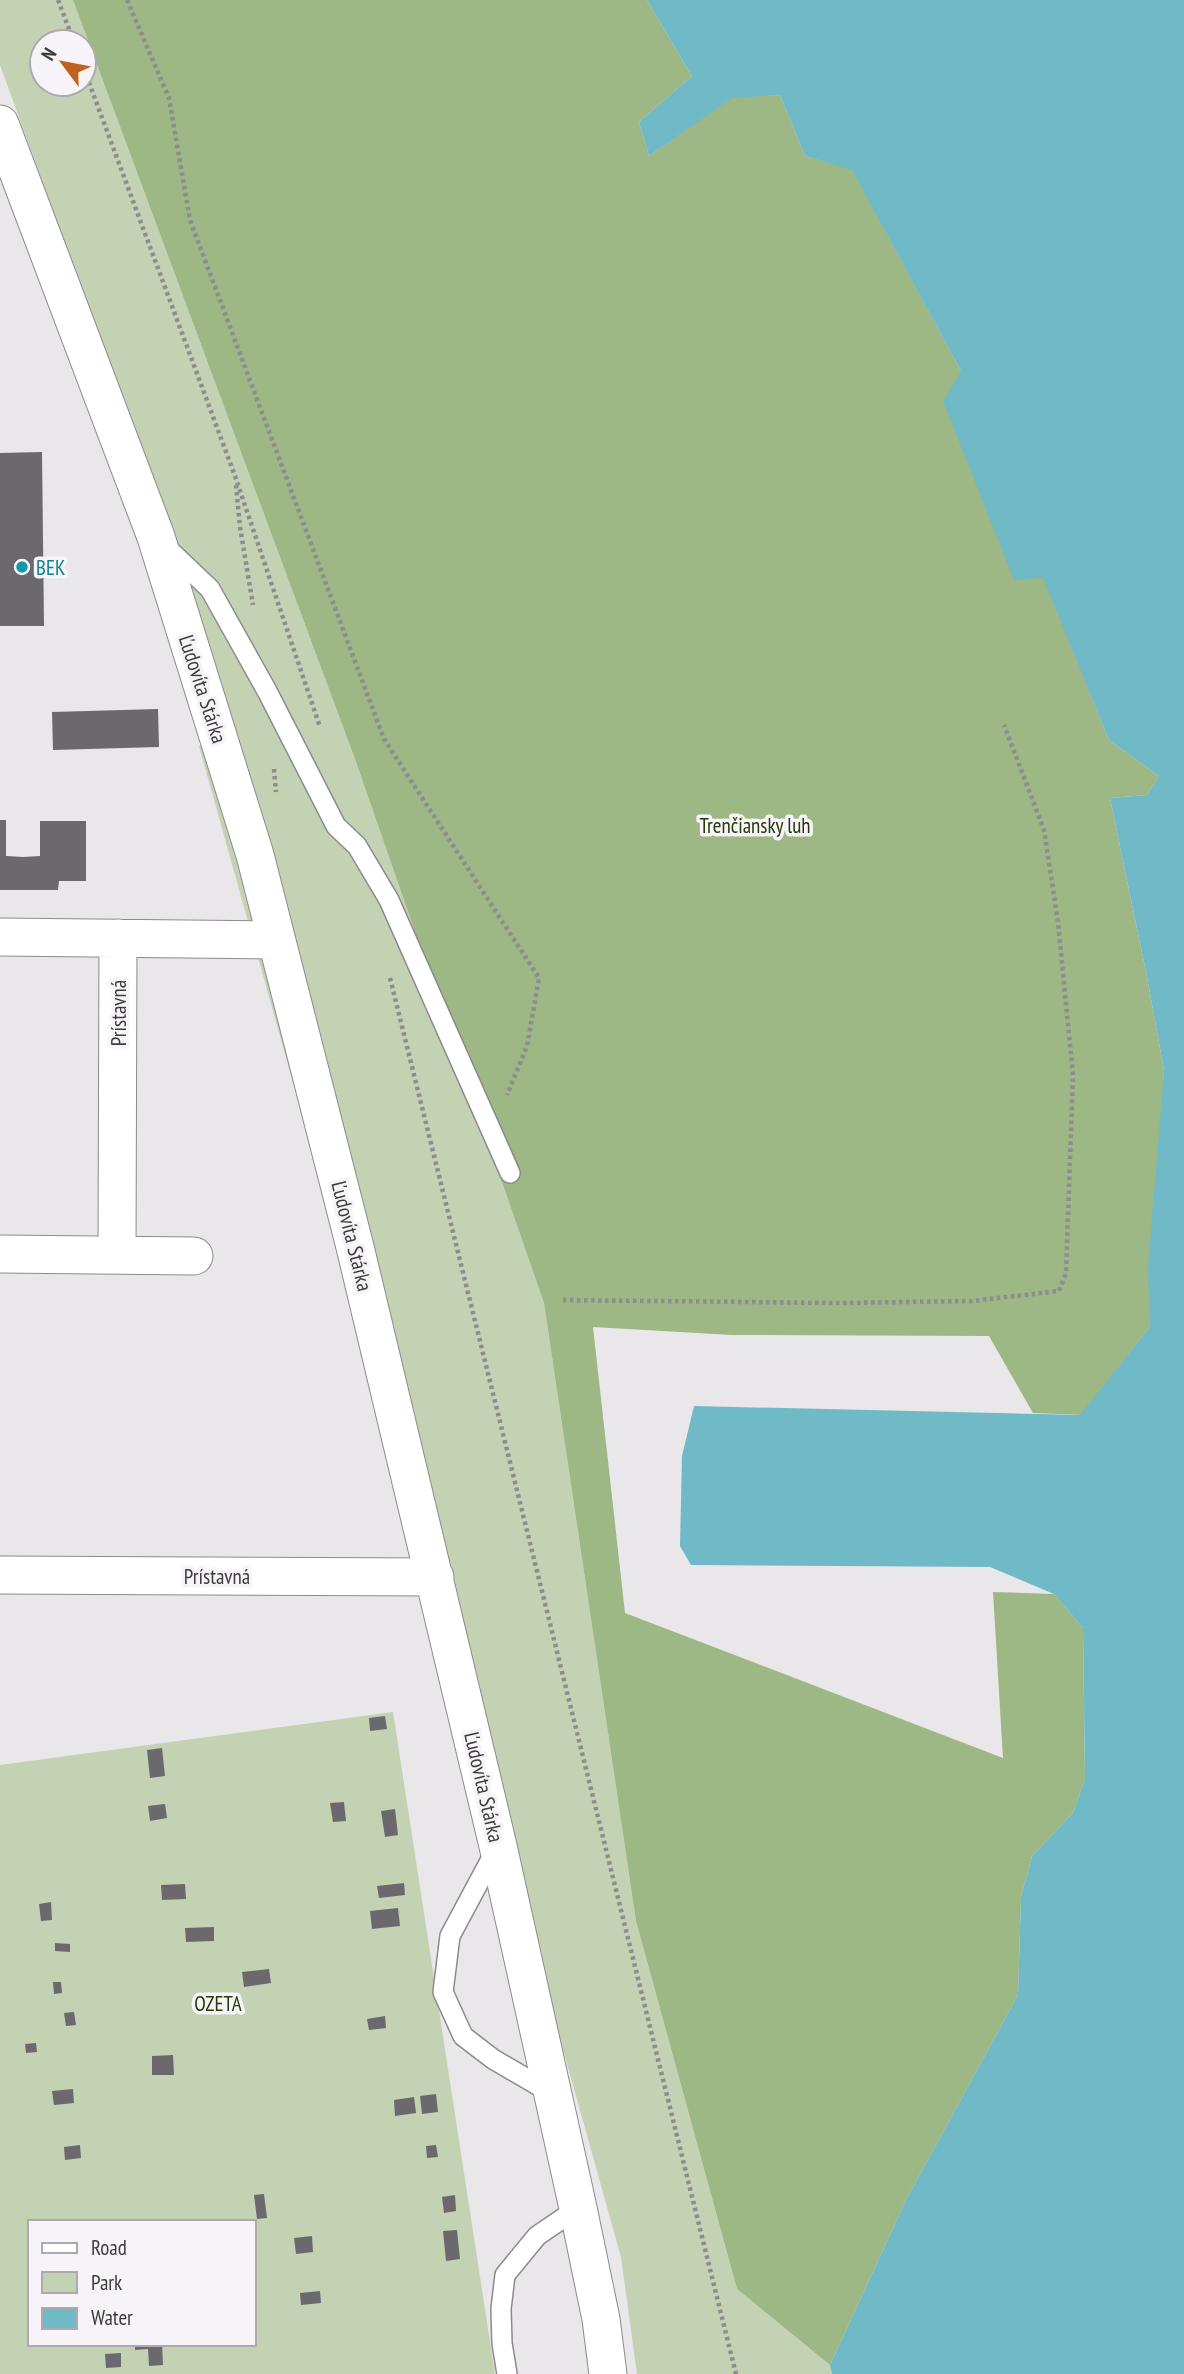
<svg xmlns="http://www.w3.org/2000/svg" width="1184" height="2374" viewBox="0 0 1184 2374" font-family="'PT Sans Narrow',sans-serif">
<rect width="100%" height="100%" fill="#e9e7ea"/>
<!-- green -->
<path fill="#c2d2b3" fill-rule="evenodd" d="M0 0H73L355 759 544 1303 636 1921 737 2289 830 2365 832 2374H637L621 2257 199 746 237 750 113 375 0 65ZM42 42H84V84H42Z
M393 1712 495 2374H0V1765ZM30 2222H254V2344H30Z"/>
<!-- forest -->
<path fill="#9db785" d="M73 0H647L692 76 639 122 649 156 732 97 780 95 805 156 852 169 961 371 1109 740 1159 776 1147 795 1110 798 1147 977 1164 1070 1150 1327 1081 1415 1033 1413 989 1336 732 1335 593 1327 625 1613 1003 1758 993 1592 1054 1594 1083 1628 1085 1779 1073 1813 1032 1856 1021 1897 1018 1995 906 2200 830 2365 737 2289 636 1921 544 1303 355 759Z"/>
<!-- water -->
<path fill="#70b9c6" d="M647 0H1184V2374H832L830 2365 906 2200 1018 1995 1021 1897 1032 1856 1073 1813 1085 1779 1083 1628 1054 1594 990 1567 691 1565 680 1546 682 1456 694 1406 1080 1415 1150 1327 1148 1266 1164 1070 1147 977 1110 798 1147 795 1159 776 1109 740 1043 578 1014 580 943 401 961 371 852 170 805 156 780 95 732 98 649 156 639 122 692 76Z"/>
<!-- building -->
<path fill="#6b696d" d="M42 452 44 626H0V453Z
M158 709 159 747 53 750 52 712Z
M0 820H6V856L23 857 40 856V821H86V881H59L58 890H0Z
M385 1716 387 1729 370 1731 369 1718Z
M162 1748 165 1776 150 1778 147 1750Z
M344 1802 346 1821 333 1822 330 1803Z
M165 1804 167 1818 150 1821 148 1806Z
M395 1809 398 1835 385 1837 381 1811Z
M404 1883 405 1895 379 1898 377 1886Z
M185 1884 186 1899 162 1900 161 1885Z
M51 1902 52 1920 41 1921 39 1904Z
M398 1908 400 1926 372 1929 370 1911Z
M214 1927V1941L186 1942 185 1928Z
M55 1943 70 1944V1952L55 1951Z
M269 1969 271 1983 244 1987 242 1972Z
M53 1982H61L62 1993 54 1994Z
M74 2012 76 2025 66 2026 64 2013Z
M385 2016 386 2028 369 2030 367 2019Z
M36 2043 37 2052 26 2053 25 2044Z
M173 2055 174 2075H152V2056Z
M73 2089 74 2103 54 2105 52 2091Z
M436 2094 438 2112 422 2114 420 2096Z
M414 2097 416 2113 395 2116 394 2100Z
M80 2145 81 2158 65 2160 64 2147Z
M436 2145 438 2157 427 2158 426 2146Z
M264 2194 267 2218 257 2219 254 2195Z
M455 2195 456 2211 444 2213 442 2197Z
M457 2230 460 2259 446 2261 443 2231Z
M312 2236 313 2252 296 2254 294 2238Z
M320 2291 321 2303 301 2305 300 2293Z
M135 2344H162L163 2365 149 2366 148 2349 135 2350Z
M121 2353V2367L106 2368 105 2354Z"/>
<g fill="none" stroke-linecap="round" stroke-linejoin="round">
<!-- lane casing -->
<g stroke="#8d8a8e" stroke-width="22">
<path id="lane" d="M167 548 210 589 267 691 336 826 357 846 389 900 510 1173
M496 1850 450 1936 443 1992 463 2036 493 2059 553 2094
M507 2374 502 2343 501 2309 505 2275 537 2236 578 2208"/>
</g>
<!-- street casing -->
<g stroke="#8d8a8e" stroke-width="39">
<path id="street" d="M0 124 156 537 255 855 355 1247 498 1846 578 2208 601 2319 608 2374
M0 937 275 940
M0 1254 194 1256
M117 1255 118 938
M0 1575 435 1577"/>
</g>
<!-- path -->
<path stroke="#8d8c8e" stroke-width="4.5" stroke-dasharray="3.5 3.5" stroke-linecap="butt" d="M58 0 74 42
M127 0 169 98 190 220 384 739 539 978 527 1046 507 1095
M84 69 235 476 320 727
M236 485 240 527 253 605
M274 769 276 792
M390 978 736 2374
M563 1300 838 1303 972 1301 1059 1291 1066 1273 1073 1075 1058 922 1044 830 1004 725"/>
<!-- lane -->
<use href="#lane" stroke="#fff" stroke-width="19"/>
<!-- street -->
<use href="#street" stroke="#fff" stroke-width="37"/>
</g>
<!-- markers -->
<circle fill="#0f9aa8" stroke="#f6f4f8" stroke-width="2.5" cx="22" cy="567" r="7"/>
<g text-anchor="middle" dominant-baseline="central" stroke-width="7" stroke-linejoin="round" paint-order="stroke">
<!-- culture labels -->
<g font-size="21" fill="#0d838f" stroke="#f6f4f8" text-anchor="start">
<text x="36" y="567">BEK</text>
</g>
<!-- street labels -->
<g font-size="21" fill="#3d3c3d" stroke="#f6f4f8">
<text transform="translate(203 689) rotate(72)">Ľudovíta Stárka</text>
<text transform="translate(118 1013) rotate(-90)">Prístavná</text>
<text transform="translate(352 1236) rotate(76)">Ľudovíta Stárka</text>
<text x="217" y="1576">Prístavná</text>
<text transform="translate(484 1787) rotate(77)">Ľudovíta Stárka</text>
</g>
<!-- park labels -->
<g font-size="21" fill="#243b03" stroke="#f6f4f8">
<text x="755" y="825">Trenčiansky luh</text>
<text x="218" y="2003">OZETA</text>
</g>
</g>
<!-- legend -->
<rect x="28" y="2220" width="228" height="126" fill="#f6f4f8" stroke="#acaaad" stroke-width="2"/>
<rect x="42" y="2243" width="35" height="10" fill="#ffffff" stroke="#acaaad" stroke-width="2"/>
<text x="91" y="2255" font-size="21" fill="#3d3c3d">Road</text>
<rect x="42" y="2272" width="35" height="21" fill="#c2d2b3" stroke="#acaaad" stroke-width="2"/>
<text x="91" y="2290" font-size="21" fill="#3d3c3d">Park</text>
<rect x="42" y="2308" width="35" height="21" fill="#70b9c6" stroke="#acaaad" stroke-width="2"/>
<text x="91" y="2325" font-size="21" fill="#3d3c3d">Water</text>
<!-- north arrow -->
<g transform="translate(63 63) rotate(302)"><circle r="33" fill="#f6f4f8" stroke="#acaaad" stroke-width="2"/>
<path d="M0-5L12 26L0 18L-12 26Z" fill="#c1611e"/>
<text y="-10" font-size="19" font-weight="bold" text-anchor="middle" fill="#3d3c3d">N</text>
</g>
</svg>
